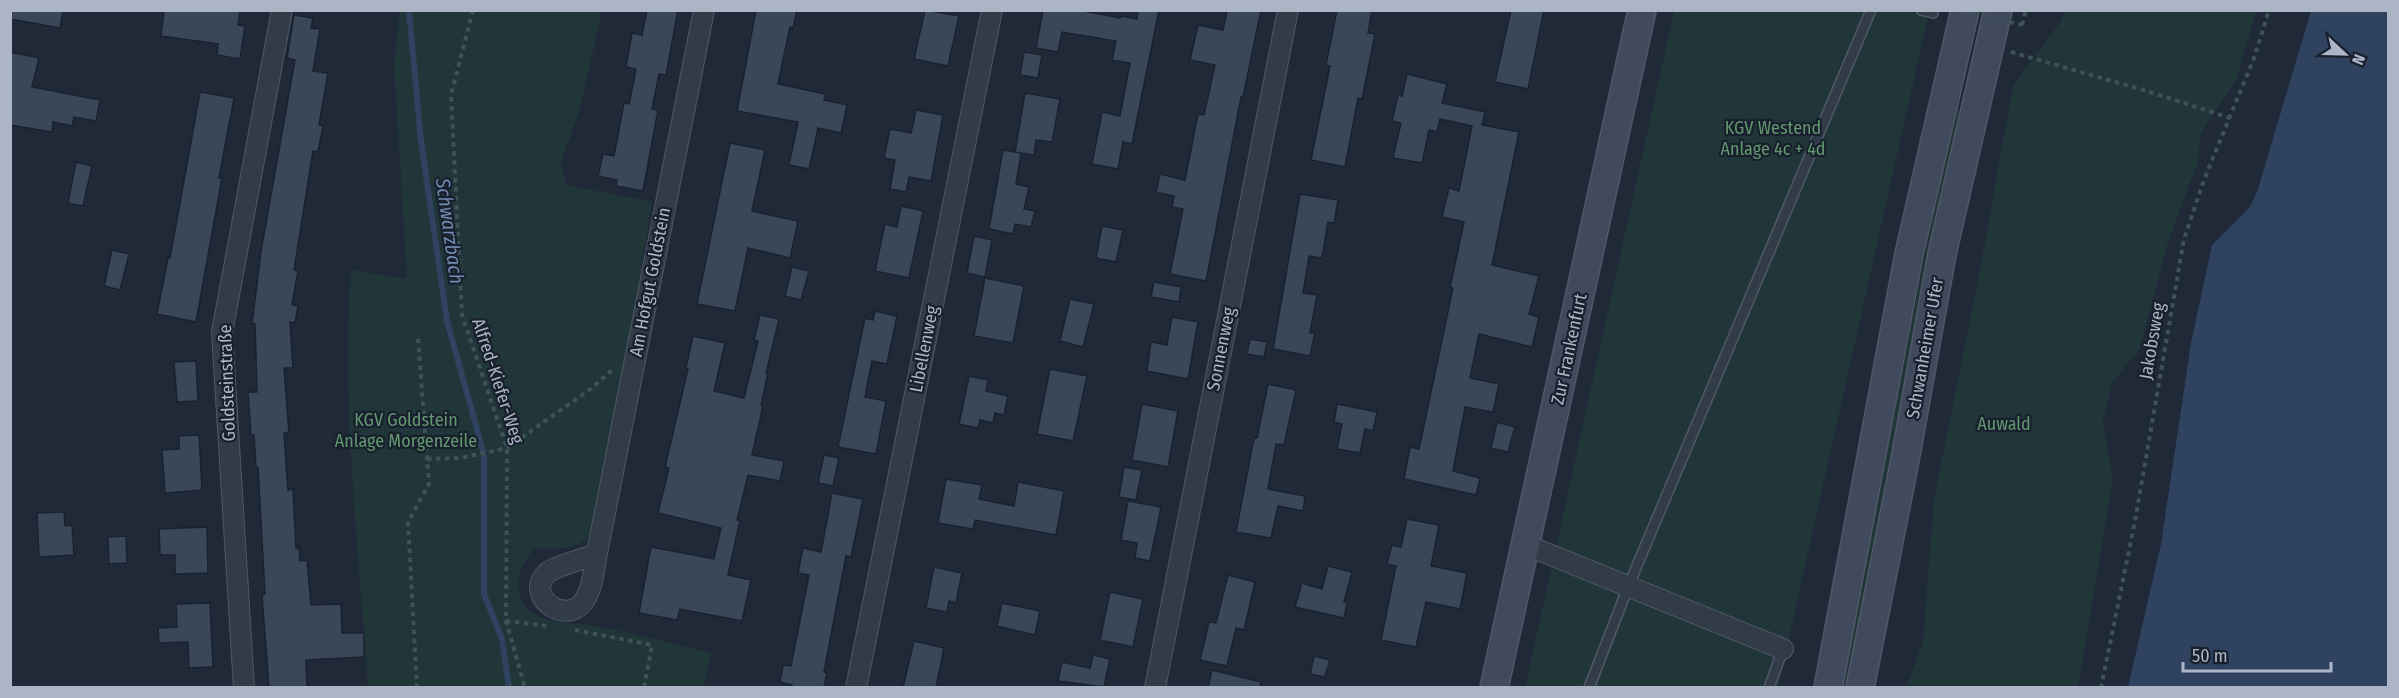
<svg xmlns="http://www.w3.org/2000/svg" width="2399" height="698" viewBox="0 0 2399 698" font-family="'Fira Sans Condensed',sans-serif">
<rect width="100%" height="100%" fill="#1f2938"/>
<!-- green -->
<path fill="#203639" d="M1922 10 1929 12 1778 687 1525 688 1674 11Z
M400 11H602L579 113 561 161 566 185 652 202 629 345 593 530C581 553 557 548 534 549 519 564 510 595 529 610 547 625 574 622 595 626 634 633 673 644 711 653L704 687H368C359 552 341 406 351 270L407 279 394 64Z
M2065 11H2256L2236 81 2201 133 2198 162 2168 242 2140 348 2112 383 2103 421 2113 479 2078 687H1906L1923 642 1934 498 1980 270 2013 85 2061 21Z
M1956 108 1960 109 1919 305 1847 687 1838 688C1881 495 1913 301 1956 108Z"/>
<!-- water -->
<path fill="#2f425f" d="M2311 11H2388V687H2128L2161 544 2191 343 2212 245 2250 207 2258 189Z"/>
<g fill="none" stroke-linecap="round" stroke-linejoin="round">
<!-- stream -->
<path stroke="#2f425f" stroke-width="6" d="M409 10 421 141 447 321 483 451
M484 456V594L502 639 509 688"/>
</g>
<!-- building -->
<path fill="#3a4759" stroke="#1a222f" stroke-width="1.5" d="M11 10H63L60 28 10 19Z
M164 10H240L238 25 245 26 240 59 217 55 218 44 161 36Z
M647 10H678L666 75 659 74 652 109 658 110 643 191 616 186 617 180 598 176 603 154 614 156 624 103 629 104 636 69 626 67 632 33 642 35Z
M756 10H797L793 28 790 27 778 84 825 94 824 100 847 105 841 133 818 128 809 169 789 165 798 122 737 111Z
M925 10 959 16 948 66 914 59Z
M1043 10H1078L1120 18 1121 16 1137 19 1138 10H1159L1132 144 1123 142 1118 169 1092 164 1102 112 1120 116 1130 63 1112 60 1116 41 1062 32 1058 52 1036 48Z
M1227 10H1261L1243 97H1241L1206 281 1170 274 1183 209 1172 207 1174 196 1156 192 1160 174 1185 180 1198 114 1204 115 1215 65 1190 60 1198 25 1223 30Z
M1337 10H1372L1368 33 1375 34 1362 99 1358 98 1345 167 1311 160 1330 66 1326 65Z
M1511 10H1544L1528 89 1495 82Z
M294 15 313 18 311 28 320 29 313 71 328 73 319 125 323 126 318 152 313 151 294 270 298 271 292 305 298 306 295 323 290 322 293 368H284L289 432 284 433 288 490 293 489 296 548 299 547 300 561 307 560 311 605 341 604 342 633H364V657L306 660 307 687H269L262 595 265 594 258 467H256L254 435H251L248 392H257L255 324H252L261 251 295 60 287 58Z
M10 52 39 58 32 87 100 100 96 121 74 117 72 126 53 122 52 132 10 125Z
M1024 52 1042 55 1038 78 1020 75Z
M1407 74 1447 84 1442 103 1485 112 1482 125 1519 132 1492 265 1539 276 1529 314 1539 317 1532 347 1479 334 1470 378 1499 384 1493 412 1465 407 1453 471 1480 478 1476 495 1404 479 1410 447 1419 449 1453 288H1450L1464 222 1442 217 1449 188 1459 191 1472 126 1440 119 1437 132 1429 130 1422 163 1393 158 1401 123 1392 121 1398 95 1402 96Z
M200 92 234 98 219 178H222L196 322 157 314 168 258H170Z
M1025 93 1060 99 1052 142 1036 140 1034 155 1015 152Z
M916 110 943 115 931 181 909 177 906 192 890 189 895 160 884 158 890 129 911 133Z
M730 143 765 150 752 211 798 221 790 258 748 248 735 311 697 304Z
M1003 150 1021 153 1016 184 1029 187 1024 209 1035 211 1031 227 1015 224 1013 234 989 229Z
M76 162 92 166 83 206 68 203Z
M1300 194 1338 200 1334 223 1328 222 1322 258 1309 256 1303 293 1317 295 1310 333H1315L1310 356 1273 349Z
M901 206 923 211 909 278 875 271 885 224 897 227Z
M1102 226 1123 230 1116 262 1096 258Z
M974 236 992 240 985 277 967 273Z
M112 250 129 254 120 290 104 286Z
M792 267 809 271 801 300 785 296Z
M985 278 1024 286 1013 343 974 336Z
M1154 282 1181 287 1179 302 1151 297Z
M1070 299 1094 304 1083 347 1060 341Z
M875 311 897 316 887 364 872 361 865 397 886 401 876 454 838 447 865 318 873 320Z
M760 315 779 319 766 373H768L761 405 763 406 752 455 784 461 780 481 748 475 737 520H740L728 575 751 580 742 621 680 609 677 620 639 613 651 547 714 559 721 528 658 513 669 468 665 467 688 369 686 368 693 336 725 343 714 391 744 398 758 341 754 340Z
M1172 317 1198 322 1188 379 1147 371 1151 342 1167 345Z
M1250 339 1267 342 1264 357 1247 354Z
M196 361 198 401 177 402 174 362Z
M1050 369 1087 376 1073 441 1037 434Z
M969 376 988 380 986 391 1008 396 1004 415 995 413 993 423 980 420 978 428 959 424Z
M1268 384 1296 390 1284 445 1276 444 1268 489 1305 496 1303 511 1278 506 1271 538 1236 532 1254 438H1257Z
M1142 404 1178 411 1168 467 1132 460Z
M1337 404 1377 412 1373 431 1365 429 1360 453 1337 449 1342 424 1334 422Z
M1497 422 1515 427 1508 452 1491 448Z
M199 435 202 490 165 493 162 450 179 449V436Z
M824 455 839 458 833 486 818 483Z
M1124 467 1142 470 1136 500 1119 497Z
M946 479 982 485 979 499 1014 506 1018 482 1064 491 1056 535 975 520 973 529 938 523Z
M832 493 863 499 851 557 846 556 824 672 827 673 824 687H791L792 685 780 682 783 665 791 666 809 575 798 573 803 548 821 552Z
M1128 501 1161 507 1150 561 1135 558 1137 543 1121 540Z
M64 512 65 526 72 525 74 555 39 557 37 513Z
M1407 519 1439 525 1431 566 1467 573 1460 609 1426 602 1416 647 1381 640 1396 566 1387 564 1392 545 1401 547Z
M207 527 208 573 175 574V555H160L159 529Z
M126 536 127 563 109 564 108 537Z
M1328 566 1352 572 1344 602 1347 603 1344 618 1295 607 1302 583 1322 589Z
M934 567 962 573 956 603 949 601 947 612 926 608Z
M1228 575 1255 582 1244 630 1236 628 1227 666 1200 660 1209 622 1216 623Z
M1110 592 1143 599 1133 647 1100 640Z
M210 603 213 667 189 668 188 642 159 643 158 628 177 627 176 604Z
M1002 603 1040 611 1035 635 997 626Z
M914 641 944 648 936 687H903Z
M1093 655 1110 659 1104 687 1058 681 1062 662 1090 668Z
M1314 656 1330 660 1325 677 1310 674Z
M1212 670 1261 682 1260 687H1208Z"/>
<g fill="none" stroke-linecap="round" stroke-linejoin="round">
<!-- lane casing -->
<g stroke="#505867" stroke-width="12">
<path id="lane" d="M1921 10 1933 13
M1589 688 1628 587 1871 10
M1769 688 1783 649"/>
</g>
<!-- street casing -->
<g stroke="#505867" stroke-width="22">
<path id="street" d="M1526 545 1783 649
M597 553C584 560 555 565 546 574 525 596 565 626 583 602 593 589 594 568 597 553L704 10
M244 688 222 332 282 10
M856 688 992 10
M1155 688 1288 10"/>
</g>
<!-- secondary casing -->
<g stroke="#505867" stroke-width="30">
<path id="secondary" d="M1494 688 1642 10
M1828 688 1909 254 1965 10
M1860 688 1905 460 1942 254 1998 10"/>
</g>
<!-- path -->
<path stroke="#3e5357" stroke-width="4" stroke-dasharray="4.5 4.5" stroke-linecap="butt" d="M473 10 451 95 462 315 507 448 506 621 525 688
M2022 25 2026 10
M2011 52 2147 91 2230 118
M427 459 461 458 507 448 592 388 614 368
M506 621 547 626
M575 630 652 645 644 688
M417 688 408 522 429 484 418 338
M2101 688 2135 521 2184 239 2204 180 2254 58 2269 10"/>
<!-- lane -->
<use href="#lane" stroke="#323b48" stroke-width="9"/>
<!-- street -->
<use href="#street" stroke="#323b48" stroke-width="20"/>
<!-- secondary -->
<use href="#secondary" stroke="#404a5c" stroke-width="27"/>
<!-- path-bridge -->
<path stroke="#3e5357" stroke-width="4" stroke-dasharray="4.5 4.5" stroke-linecap="butt" d="M1957 10 2022 25"/>
</g>
<g text-anchor="middle" dominant-baseline="central" stroke-width="4.5" stroke-linejoin="round" paint-order="stroke">
<!-- park labels -->
<g font-size="18" fill="#639770" stroke="#18202d">
<text x="1773" y="128">KGV Westend<tspan x="1773" dy="21">Anlage 4c + 4d</tspan></text>
<text x="406" y="420">KGV Goldstein<tspan x="406" dy="21">Anlage Morgenzeile</tspan></text>
<text x="2004" y="424">Auwald</text>
</g>
<!-- street labels -->
<g font-size="18" fill="#acb5c6" stroke="#18202d">
<text transform="translate(650 282) rotate(-79)">Am Hofgut Goldstein</text>
<text transform="translate(2152 341) rotate(-80)">Jakobsweg</text>
<text transform="translate(1925 348) rotate(-80)">Schwanheimer Ufer</text>
<text transform="translate(924 349) rotate(-79)">Libellenweg</text>
<text transform="translate(1221 349) rotate(-79)">Sonnenweg</text>
<text transform="translate(1569 349) rotate(-78)">Zur Frankenfurt</text>
<text transform="translate(498 381) rotate(72)">Alfred-Kiefer-Weg</text>
<text transform="translate(227 383) rotate(-92)">Goldsteinstraße</text>
</g>
<!-- water labels -->
<g font-size="20" font-style="italic" fill="#728bb0" stroke="#18202d">
<text transform="translate(450 231) rotate(82)">Schwarzbach</text>
</g>
</g>
<!-- border -->
<rect width="2399" height="698" fill="none" stroke="#acb5c6" stroke-width="24"/>
<!-- north arrow -->
<g transform="translate(2345 54) rotate(112)" stroke="#18202d" stroke-width="4.5" paint-order="stroke">
<path d="M0-4.5L10 22L0 15L-10 22Z" fill="#acb5c6"/>
<text y="-9" font-size="16" font-weight="bold" text-anchor="middle" fill="#acb5c6">N</text>
</g>
<!-- scale -->
<path d="M2183 662v9h148v-9" fill="none" stroke="#acb5c6" stroke-width="3"/>
<text x="2192" y="662" font-size="18" fill="#acb5c6" stroke="#18202d" stroke-width="4.5" paint-order="stroke">50 m</text>
</svg>
